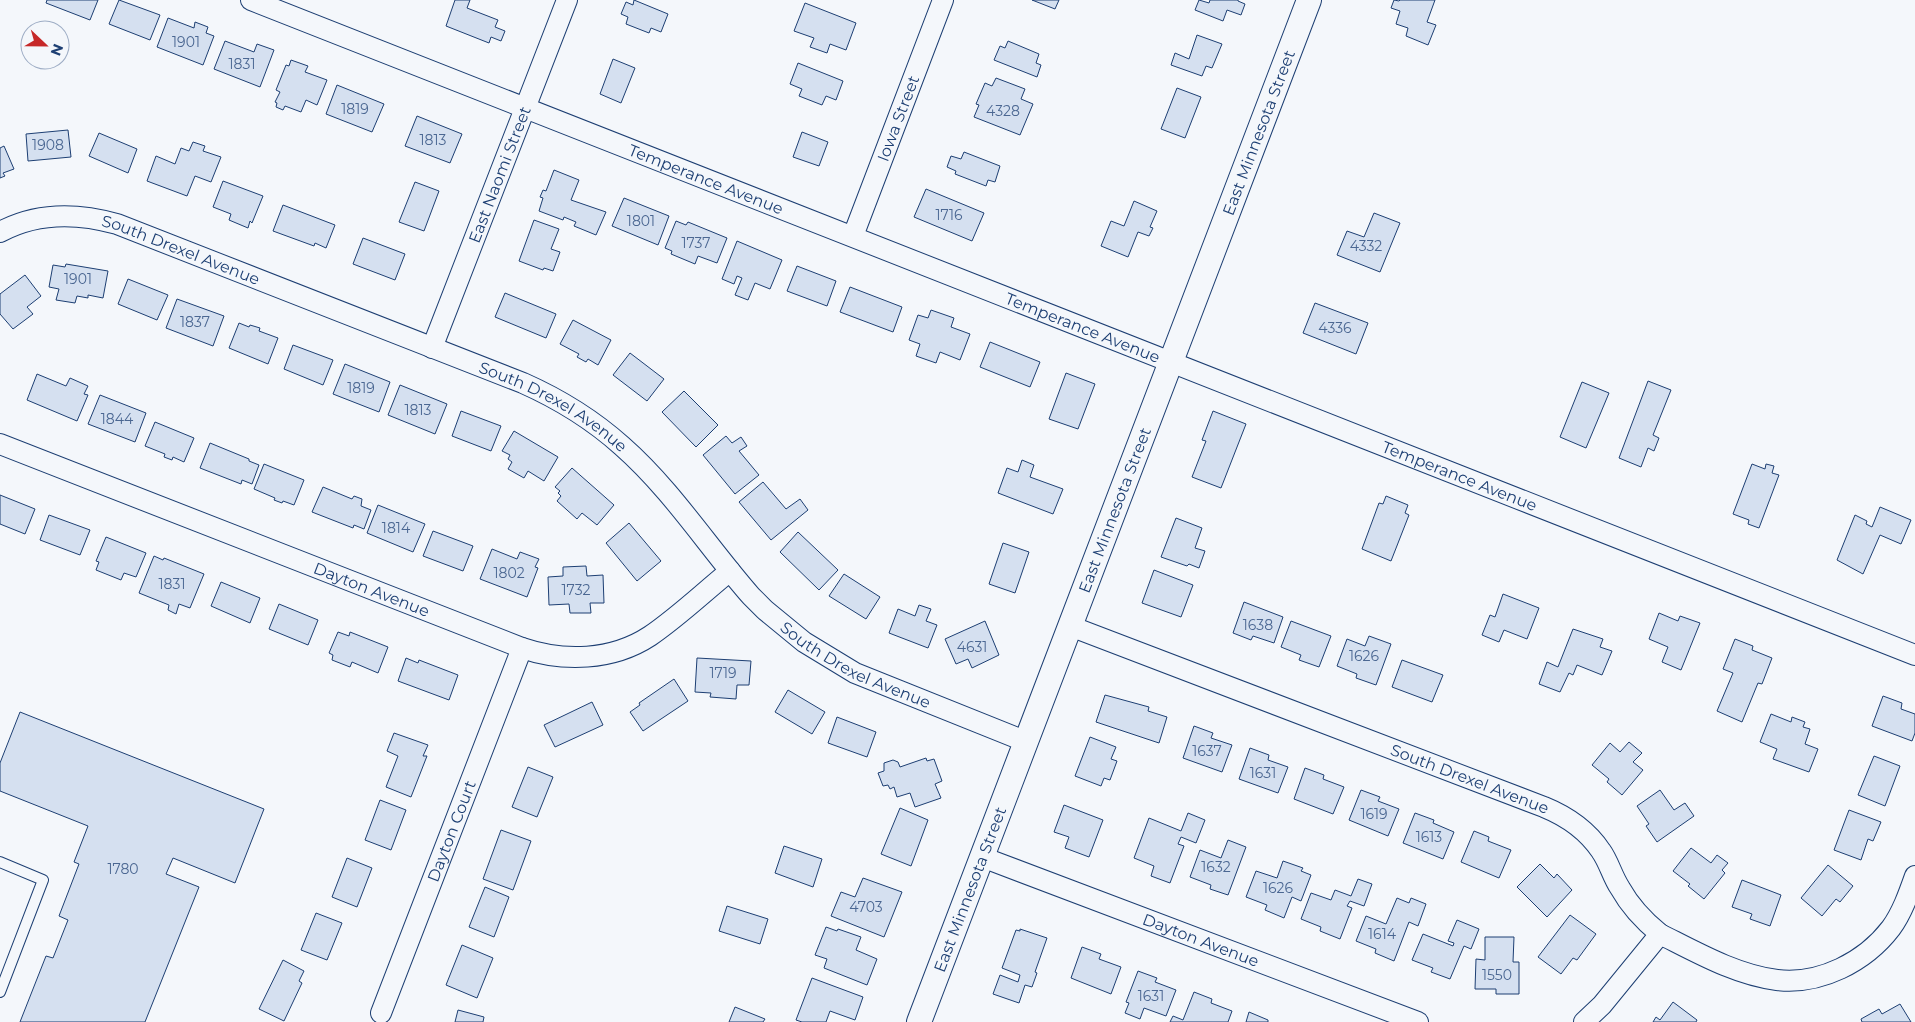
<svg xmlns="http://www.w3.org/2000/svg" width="1915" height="1022" viewBox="0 0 1915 1022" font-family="Montserrat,sans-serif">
<rect width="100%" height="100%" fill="#f4f7fb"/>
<!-- building -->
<path fill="#d5e0f0" stroke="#1d3f73" d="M47 0H98L90 20 46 3Z
M119 0 160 15 150 40 109 24Z
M455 0H470L467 8 498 20 495 27 505 31 501 41 491 37 489 43 446 26Z
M634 0 668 14 661 32 651 28 649 33 626 24 628 17 621 14 626 2 633 5Z
M1032 0H1059L1055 9Z
M1199 0 1209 3 1210 0H1238V1L1245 4 1241 15 1227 10 1223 21 1195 10Z
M1394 0 1399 1 1400 0H1435L1427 22 1436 25 1428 45 1406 36 1408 28 1396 24 1400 11 1391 8Z
M805 3 856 23 846 50 830 44 827 53 810 47 814 38 794 31Z
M168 18 194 28 195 22 208 27 206 33 214 36 203 65 157 47Z
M1197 35 1222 44 1212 68 1206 66 1202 76 1171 65 1175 53 1189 59Z
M225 41 254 52 257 44 274 50 260 87 214 69Z
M1008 41 1039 54 1036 63 1041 65 1037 77 994 60 1000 46 1005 48Z
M613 59 635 68 621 103 600 94Z
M291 60 308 66 305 72 327 80 317 105 306 100 301 112 285 106 283 110 276 107 277 103 275 102 280 92 276 90 286 65 289 66Z
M798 63 843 81 836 100 826 96 822 105 799 96 802 89 790 84Z
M996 78 1025 89 1021 99 1033 104 1020 135 974 117 979 105 976 104 985 83 992 86Z
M337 85 384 104 372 132 326 114Z
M1177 88 1201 97 1185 138 1161 129Z
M417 116 462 134 450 163 405 146Z
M68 130 71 157 28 161 26 134Z
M802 132 828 142 819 166 793 157Z
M99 133 137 149 128 173 89 156Z
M193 142 205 146 203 151 221 157 211 182 195 176 187 196 147 181 156 156 175 164 181 148 189 151Z
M4 146 14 169 3 173 5 176 0 178V148Z
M964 152 1000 166 995 182 988 180 986 186 955 174 956 171 947 167 951 156 961 159Z
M554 170 579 180 571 200 606 212 596 235 574 226 576 222 564 217 563 220 539 211 543 198 540 197 543 190 546 191Z
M223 181 263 196 252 223 250 221 248 228 229 220 231 214 213 207Z
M415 182 439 191 424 231 399 222Z
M926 189 984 213 972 241 914 217Z
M624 198 669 216 658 245 612 226Z
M1134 201 1157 211 1150 227 1153 228 1149 236 1138 232 1128 257 1101 246 1111 221 1124 226Z
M283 205 335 225 326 248 315 243 314 246 273 231Z
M1374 213 1400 223 1380 272 1337 255 1347 231 1364 237Z
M534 220 559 229 551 249 560 252 553 271 544 268 543 270 519 261Z
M676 221 686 225 688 222 727 238 717 263 698 256 695 264 671 254 672 251 665 248Z
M363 238 405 254 395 280 353 264Z
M737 241 782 260 770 289 755 283 748 300 735 295 742 278 737 276 734 284 722 279Z
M66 264 108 271 103 298 88 295V298L77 296 75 303 56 300 59 289 49 287 53 265 65 267Z
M797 266 836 281 827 306 787 291Z
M25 275 41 296 27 307 33 314 13 329 0 314V294Z
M128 279 168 295 157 320 118 304Z
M850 287 902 307 893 332 840 312Z
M505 293 556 314 546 338 495 317Z
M177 299 224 316 213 346 166 328Z
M1315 303 1368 323 1356 354 1303 333Z
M931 310 954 318 951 327 970 334 960 360 940 352 936 363 916 356 920 344 909 340 918 315 928 318Z
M573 320 611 340 598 365 588 359 586 362 577 357 579 354 560 344Z
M239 323 249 327 250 325 260 328 259 331 278 338 268 364 229 348Z
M990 342 1040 362 1030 387 980 367Z
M293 345 333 360 323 385 284 369Z
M630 353 664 379 647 401 613 375Z
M345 364 390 382 379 412 333 394Z
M1066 373 1095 384 1078 429 1049 419Z
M37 374 66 386 70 378 88 386 84 394 88 395 77 421 27 400Z
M1648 381 1671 390 1653 435 1659 438 1654 451 1648 448 1641 467 1619 458Z
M1582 382 1609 393 1586 448 1560 437Z
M400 385 447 404 435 434 388 415Z
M684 391 718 425 696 447 662 412Z
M100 395 146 413 135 442 88 424Z
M461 411 501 426 491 451 452 436Z
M1213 411 1246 424 1221 488 1192 477 1206 441 1202 440Z
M155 422 194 438 184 462 173 457 172 460 164 457 165 454 145 446Z
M514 431 558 457 544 481 528 471 524 478 508 469 512 462 508 459 510 455 502 451Z
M726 436 732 443 741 437 747 446 739 451 759 475 735 494 703 455Z
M210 443 249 459V461L259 465 252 484 242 480 241 484 200 468Z
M1022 460 1034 465 1030 477 1063 489 1053 514 998 493 1007 468 1018 472Z
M264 464 304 480 294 505 283 501 282 503 274 500 275 498 254 489Z
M1752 464 1765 469 1766 464 1774 466 1772 473 1779 475 1759 528 1748 524 1749 520 1733 514Z
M572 468 614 505 597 525 582 513 577 519 557 501 561 496 558 493 560 491 555 487Z
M763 482 786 509 800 499 808 510 771 540 739 502Z
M323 487 352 499 354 496 362 499 361 506 371 510 364 529 354 525 353 528 312 512Z
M0 495 35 509 25 534 0 524Z
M1386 496 1408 505 1405 513 1409 515 1391 561 1362 549 1379 503 1383 504Z
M378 505 425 524 413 552 367 533Z
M1880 507 1911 520 1901 544 1880 535 1863 574 1837 560 1855 515 1867 521 1866 524 1872 527Z
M49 515 90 530 80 555 40 540Z
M1176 518 1202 528 1195 548 1205 551 1199 568 1189 564 1187 566 1161 557Z
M629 523 661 561 637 581 606 543Z
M433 531 473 546 463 571 423 556Z
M798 532 838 570 819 590 780 552Z
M106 537 146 553 136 577 124 573 121 580 96 570 99 562 96 561Z
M1003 543 1029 552 1015 593 989 584Z
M492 549 517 559 520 552 539 559 535 567 538 568 527 597 480 579Z
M154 556 163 560 164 558 204 574 190 608 179 604 176 614 168 610 169 605 139 593Z
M586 566 587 576 603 575 604 603H590L591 613H570L569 604 549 605 548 577 563 576V567Z
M1154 570 1193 585 1181 617 1142 603Z
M844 574 880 597 866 619 829 596Z
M221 582 260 598 250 623 211 606Z
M1503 594 1539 608 1527 639 1504 630 1499 642 1482 635 1490 615 1495 617Z
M1244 602 1283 617 1274 643 1253 636 1251 640 1233 633Z
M279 604 318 620 308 645 269 629Z
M919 605 931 609 926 621 937 625 928 648 889 633 898 609 915 616Z
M1659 613 1678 621 1680 616 1700 623 1681 670 1662 662 1668 647 1649 639Z
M985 621 999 655 972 668 968 659 956 664 945 639Z
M1291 621 1331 636 1319 667 1299 660 1301 655 1281 647Z
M1573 629 1603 639 1600 647 1612 651 1602 675 1577 665 1573 675 1569 673 1560 692 1539 684 1547 662 1558 667Z
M338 632 349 636 350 632 388 647 378 673 352 662 350 667 332 660 333 655 329 653Z
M1369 636 1391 644 1376 685 1356 678 1357 674 1337 666 1347 639 1365 646Z
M1735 639 1753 646 1752 650 1772 658 1762 684 1758 683 1742 722 1717 711 1733 673 1723 669Z
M406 658 418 663 419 660 458 675 449 700 398 681Z
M697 658 751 661 749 685H737L736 699 710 697 711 693 695 692Z
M1402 660 1443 675 1432 702 1392 687Z
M674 679 688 701 643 731 630 712 640 705 639 703Z
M788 690 825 712 812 734 775 712Z
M1105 695 1149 707 1148 711 1167 717 1159 743 1096 722Z
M1883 696 1902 703 1901 709 1915 714V733L1912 741 1872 726Z
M592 702 603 725 555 747 544 725Z
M20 712 264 809 235 883 173 858 166 874 199 887 145 1022H20L46 956 53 958 68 920 59 916 79 864 74 862 88 826 0 791V763Z
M1771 714 1791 722 1792 717 1805 722 1803 727 1810 729 1805 744 1818 749 1809 772 1773 759 1777 749 1760 742Z
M837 717 876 732 867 757 828 743Z
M1194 726 1213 733 1211 738 1232 745 1222 772 1183 758Z
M394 733 428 745 423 756H427L411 797 386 787 398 756 387 751Z
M1090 737 1116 747 1111 759 1117 761 1110 780 1104 778 1101 786 1075 776Z
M1629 742 1642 753 1633 762 1643 770 1622 795 1607 782 1609 779 1592 765 1610 743 1620 752Z
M1250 748 1269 755 1268 760 1288 767 1278 793 1239 779Z
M1874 756 1900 766 1885 806 1858 795Z
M926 758 927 761 934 759 942 781 935 784 941 798 915 807 910 793 897 797 894 787 890 789 888 785 883 786 878 773 884 771V763L893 760 898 762 900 767Z
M528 767 553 777 537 817 512 807Z
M1305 768 1324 775 1323 779 1344 787 1333 814 1294 799Z
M1361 790 1380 797 1378 801 1399 809 1388 836 1349 820Z
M1660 790 1674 810 1685 803 1694 816 1657 842 1646 826 1649 824 1637 806Z
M380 800 406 810 391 850 365 840Z
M1064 805 1103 820 1089 857 1065 848 1069 837 1054 832Z
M900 808 928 820 911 866 881 854Z
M1849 810 1881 822 1873 841 1868 839 1861 860 1834 850Z
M1188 813 1205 820 1196 843 1181 837 1178 844 1184 846 1170 883 1151 876 1154 866 1134 858 1149 818 1181 831Z
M1415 813 1434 820 1433 823 1454 832 1443 859 1403 843Z
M501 830 531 841 513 890 483 879Z
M1474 831 1489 837 1488 841 1511 850 1499 878 1461 862Z
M1228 840 1246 847 1228 895 1210 889 1211 885 1190 877 1200 850 1221 858Z
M784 846 822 859 813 887 775 873Z
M1691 848 1711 863 1717 855 1728 863 1722 870 1725 873 1704 899 1688 886 1690 884 1673 871Z
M347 858 372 868 357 907 332 897Z
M1283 861 1303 868 1301 871 1311 875 1301 901 1292 897 1284 918 1265 910 1267 905 1246 897 1256 871 1277 878Z
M1540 864 1554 878 1557 874 1572 890 1547 917 1517 887Z
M1828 865 1853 886 1840 902 1836 899 1822 916 1801 898Z
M863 878 902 892 884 937 831 916 841 892 855 897Z
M1358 879 1372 884 1364 906 1350 901 1347 906 1352 908 1340 939 1320 931 1321 927 1301 919 1311 893 1331 900 1335 890 1351 896Z
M1742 880 1781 895 1770 926 1750 919 1752 914 1732 907Z
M485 887 509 897 494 937 469 927Z
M1397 898 1409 903 1411 898 1426 904 1418 926 1409 922 1394 961 1375 953 1376 949 1356 941 1366 916 1386 924Z
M727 906 768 919 760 944 719 931Z
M316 913 342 923 327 960 301 950Z
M1570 915 1596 934 1577 960 1573 958 1561 974 1538 957Z
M1457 920 1479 929 1471 949 1464 946 1450 979 1431 972 1433 968 1412 960 1423 934 1453 946 1454 943 1448 941Z
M826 927 837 931 838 929 861 937 856 950 877 959 867 985 824 968 827 959 815 955Z
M1020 929 1047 938 1035 972 1037 973 1032 987 1025 985 1019 1003 993 994 1000 975 1018 982 1020 975 1002 968 1016 930 1020 931Z
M1485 937H1514L1513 962H1519V994H1496V989H1475L1476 959 1485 960Z
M462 945 493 958 477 998 446 985Z
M1082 947 1101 954 1099 959 1121 967 1111 994 1071 978Z
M283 960 304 971 299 981 302 983 284 1021 259 1009Z
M1138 971 1157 978 1155 982 1176 990 1166 1016 1144 1008 1140 1019 1125 1013 1129 1003 1126 1002Z
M812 978 863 997 855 1020 830 1011 826 1022H802L796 1020Z
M1194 992 1212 999 1211 1003 1232 1011 1228 1022H1170L1173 1016 1183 1020Z
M1673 1002 1697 1020 1696 1022H1653L1656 1017 1660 1020Z
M1900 1004 1911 1022H1862L1861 1019 1879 1009 1882 1014Z
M735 1007 765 1019 763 1022H729Z
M458 1010 484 1017 483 1022H455Z
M1249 1012 1268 1020V1022H1246Z"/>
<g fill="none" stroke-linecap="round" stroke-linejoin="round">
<!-- service casing -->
<g stroke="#1d3f73" stroke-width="12">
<path id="service" d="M0 862 43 880 0 992"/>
</g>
<!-- minor casing -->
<g stroke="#1d3f73" stroke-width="22">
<g id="minor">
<path id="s1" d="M251 0 1915 655"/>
<path id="s2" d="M0 232C37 212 78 213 117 224L523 383C559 399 593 420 622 446 672 490 708 547 751 596L765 610 804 642 855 673 1027 742"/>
<path id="s3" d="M853 236 943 0"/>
<path id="s4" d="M432 348 567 0"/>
<path id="s5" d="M0 444 522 648C563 662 612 661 650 636 678 617 704 592 730 571"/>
<path id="s6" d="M1070 626 1544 807C1566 816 1587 830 1601 851 1609 862 1612 876 1620 888 1630 906 1644 921 1660 934 1696 952 1736 975 1777 980 1820 985 1865 962 1891 928 1902 913 1909 893 1915 876"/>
<path id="s7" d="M982 857 1418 1022"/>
<path id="s8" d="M381 1013 522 648"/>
<path d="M1584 1022 1602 1005 1660 934"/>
</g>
</g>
<!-- tertiary casing -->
<g stroke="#1d3f73" stroke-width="26">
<g id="tertiary">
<path id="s9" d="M919 1022 1309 0"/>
</g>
</g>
<!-- service -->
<use href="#service" stroke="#f4f7fb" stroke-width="10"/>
<!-- minor -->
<use href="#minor" stroke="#f4f7fb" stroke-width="20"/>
<!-- tertiary -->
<use href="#tertiary" stroke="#f4f7fb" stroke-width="24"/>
</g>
<g text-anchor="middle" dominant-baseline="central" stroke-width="4" stroke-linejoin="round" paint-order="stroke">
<!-- number labels -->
<g font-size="14" fill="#4b6792">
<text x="186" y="42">1901</text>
<text x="242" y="64">1831</text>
<text x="355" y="109">1819</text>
<text x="1003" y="111">4328</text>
<text x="433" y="140">1813</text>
<text x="48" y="145">1908</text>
<text x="949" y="215">1716</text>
<text x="641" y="221">1801</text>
<text x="696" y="243">1737</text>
<text x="1366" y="246">4332</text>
<text x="78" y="279">1901</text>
<text x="195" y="322">1837</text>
<text x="1335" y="328">4336</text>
<text x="361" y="388">1819</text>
<text x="418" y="410">1813</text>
<text x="117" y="419">1844</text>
<text x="396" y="528">1814</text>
<text x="509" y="573">1802</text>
<text x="172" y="584">1831</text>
<text x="576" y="590">1732</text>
<text x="1258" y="625">1638</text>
<text x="972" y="647">4631</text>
<text x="1364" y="656">1626</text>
<text x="723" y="673">1719</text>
<text x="1207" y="751">1637</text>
<text x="1263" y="773">1631</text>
<text x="1374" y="814">1619</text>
<text x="1429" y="837">1613</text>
<text x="1216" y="867">1632</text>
<text x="123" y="869">1780</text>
<text x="1278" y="888">1626</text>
<text x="866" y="907">4703</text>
<text x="1382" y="934">1614</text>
<text x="1497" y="975">1550</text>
<text x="1151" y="996">1631</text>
</g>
<!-- street labels -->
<g font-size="16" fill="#1d3f73" stroke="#f4f7fb">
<text stroke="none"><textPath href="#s3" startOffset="126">Iowa Street</textPath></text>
<text stroke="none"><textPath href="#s9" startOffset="952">East Minnesota Street</textPath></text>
<text stroke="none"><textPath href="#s4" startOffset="186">East Naomi Street</textPath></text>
<text stroke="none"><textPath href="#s1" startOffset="489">Temperance Avenue</textPath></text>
<text stroke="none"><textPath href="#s2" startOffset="189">South Drexel Avenue</textPath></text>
<text stroke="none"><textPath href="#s1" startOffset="894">Temperance Avenue</textPath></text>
<text stroke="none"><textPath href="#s2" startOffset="594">South Drexel Avenue</textPath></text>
<text stroke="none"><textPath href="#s1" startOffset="1299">Temperance Avenue</textPath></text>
<text stroke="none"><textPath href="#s9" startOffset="548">East Minnesota Street</textPath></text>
<text stroke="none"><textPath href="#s5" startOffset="399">Dayton Avenue</textPath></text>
<text stroke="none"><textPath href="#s2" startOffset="999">South Drexel Avenue</textPath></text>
<text stroke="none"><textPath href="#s6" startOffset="428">South Drexel Avenue</textPath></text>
<text stroke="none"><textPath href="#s8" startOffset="195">Dayton Court</textPath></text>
<text stroke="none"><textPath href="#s9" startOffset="142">East Minnesota Street</textPath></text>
<text stroke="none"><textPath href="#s7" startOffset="234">Dayton Avenue</textPath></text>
</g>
</g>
<!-- north arrow -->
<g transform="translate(45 45) rotate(112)"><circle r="24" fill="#f4f7fb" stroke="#9eadc5"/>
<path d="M0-4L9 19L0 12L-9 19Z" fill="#c62828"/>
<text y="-8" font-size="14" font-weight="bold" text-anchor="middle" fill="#1d3f73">N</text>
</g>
</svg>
